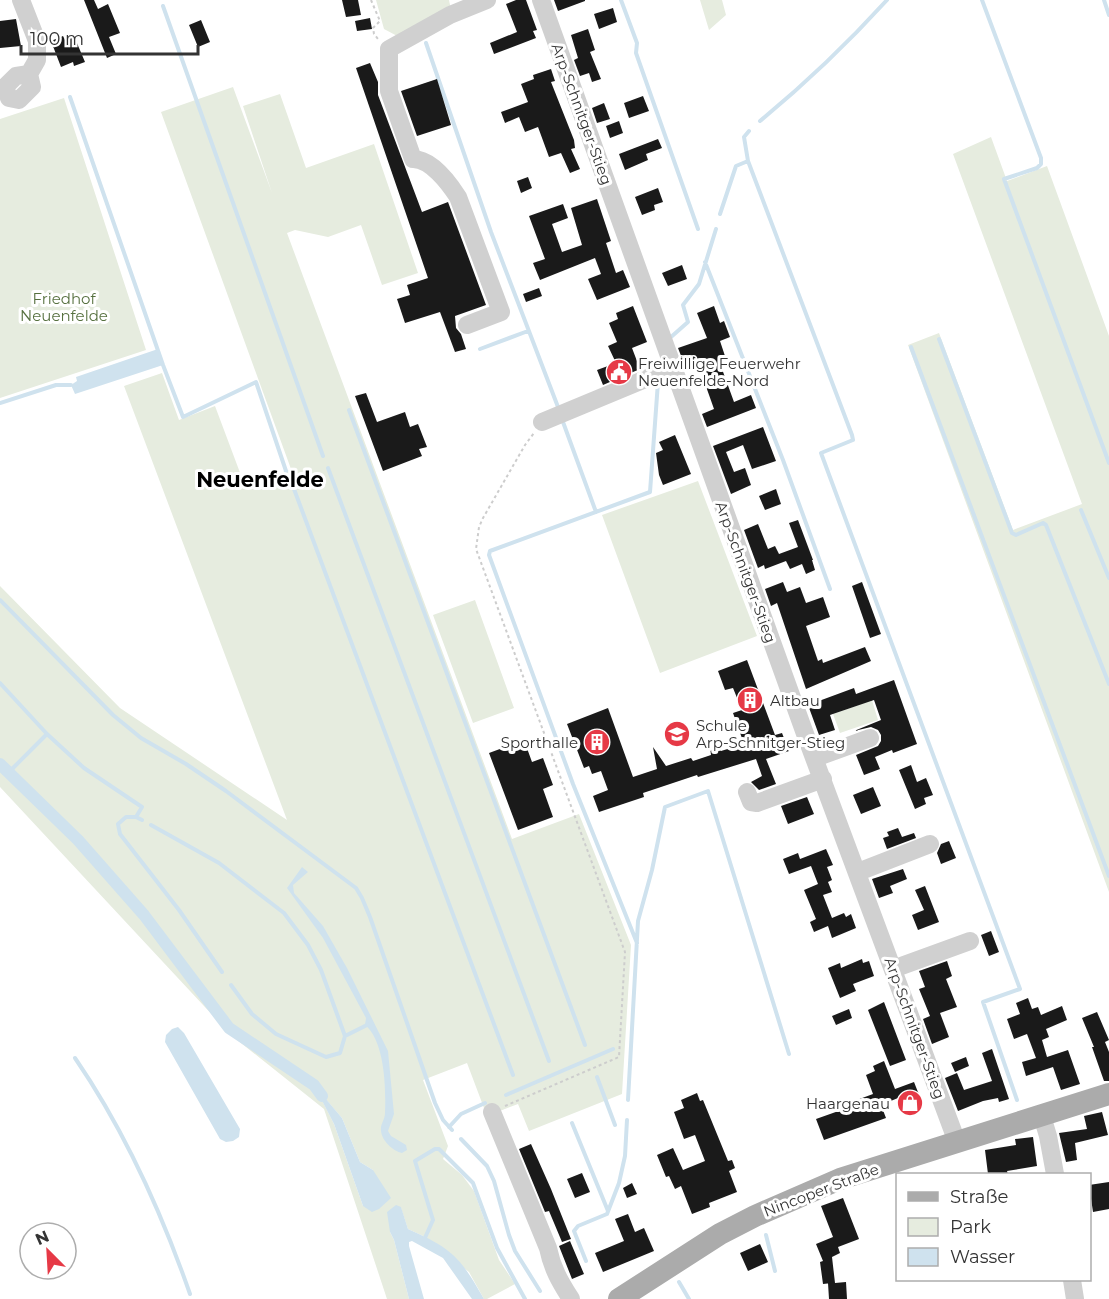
<svg xmlns="http://www.w3.org/2000/svg" width="1109" height="1299" viewBox="0 0 1109 1299" font-family="Montserrat,sans-serif">
<rect width="100%" height="100%" fill="#fff"/>
<!-- green -->
<path fill="#e6ecdf" fill-rule="evenodd" d="M376 0H449L451 10 401 38 384 29Z
M700 0H722L726 15 709 30Z
M233 87 272 193 243 106 280 94 306 168 374 144 418 273 382 285 361 225 328 237 295 230 287 233 512 839 579 814 631 945 622 1094 529 1131 518 1104 487 1116 467 1063 423 1080 448 1146 443 1159 462 1175 474 1191 499 1260 515 1284 487 1299H484L469 1272 423 1236 408 1229 401 1208 390 1232 394 1240 409 1299H387L324 1109 231 1035 0 787V586L120 708 287 820 124 386 162 373 179 420 215 406 245 486 291 469 161 112ZM316 1088 342 1118 360 1162 373 1170 363 1206 334 1124Z
M64 98 146 350 0 398V119Z
M991 137 1007 181 1047 166 1109 336V892L908 345 939 333 1013 530 1082 504 953 154Z
M698 481 757 636 660 673 602 515Z
M475 600 514 708 473 723 433 615Z
M871 697 878 720 840 733 833 714 859 705Z"/>
<!-- water -->
<path fill="#cfe2ee" d="M158 349 163 365 75 394 71 385 77 381 76 377Z
M302 867 308 872 293 885 294 893 323 926 347 968 388 1051 394 1114 388 1131 391 1136 406 1145 407 1150 402 1153C393 1151 382 1141 381 1131 380 1124 385 1120 385 1113 386 1089 385 1041 365 1025L366 1018 323 938 287 888Z
M178 1027 184 1033 240 1129 239 1137 233 1141 226 1142 220 1139 165 1042 166 1035 172 1029Z
M314 1085 342 1118 360 1162 373 1170 391 1198 379 1209 372 1212 363 1206 334 1124Z
M396 1205 401 1207 408 1229C453 1249 460 1257 484 1299H472L443 1258 412 1241 409 1242V1246L424 1299H409L394 1240 390 1232 387 1212Z"/>
<g fill="none" stroke-linecap="round" stroke-linejoin="round">
<!-- stream -->
<path stroke="#cfe2ee" stroke-width="4" d="M621 0 637 43 636 53 698 229
M982 0 1041 158V164L1037 168 1004 179 1109 463
M1104 0 1109 15
M163 6 323 456
M426 43 491 232 558 407
M70 97 163 365 183 417 256 382 286 471
M760 121C805 84 847 44 887 0
M749 131 744 137 748 161 852 435 853 440 821 453 1020 989 983 1002 1017 1100
M720 214 736 166 748 161
M705 262 783 460 830 589
M671 337 688 322 683 305 699 284 716 229
M939 339 1012 533 1016 535 1043 523 1046 525 1109 684
M911 347 1109 876
M480 349 528 331
M0 403 56 385H71
M349 410 585 1045
M563 422 596 512
M328 468 549 1061
M291 481 513 1075
M1081 510 1109 578
M0 600 113 715 141 738 186 764 226 791 356 888 362 898 370 917 435 1103 443 1120 452 1130
M0 683 47 734 84 768 142 807 136 817
M10 776 13 768 47 734
M142 820 136 817H126L118 824 120 834 179 910 222 972
M151 825 219 863 284 913 308 945 321 970 345 1036 340 1053 326 1057 276 1034 252 1014 231 985
M637 943 573 784 489 555 490 551 650 492 658 382
M345 1036 369 1024
M75 1058C125 1131 161 1211 190 1294
M597 1077 615 1125
M506 1095 613 1049
M628 1100 638 921 652 870 665 807 708 791 789 1054
M572 1123 608 1211
M449 1127 461 1114 485 1103
M461 1139 487 1166 494 1181 509 1235 515 1251 540 1291
M766 1235 775 1271
M424 1240 433 1220 415 1161 435 1149H439L473 1183 497 1248 525 1299
M586 1261 574 1231 578 1226 607 1214 619 1183 625 1156 627 1120
M679 1282 689 1299"/>
<!-- canal -->
<path stroke="#cfe2ee" stroke-width="12" d="M0 764 78 840 144 915 229 1028 314 1085 322 1096"/>
</g>
<!-- building -->
<path fill="#1a1a1a" d="M84 0H94L98 9 108 4 120 33 109 37 116 54 107 58Z
M342 0H358L361 15 346 17Z
M516 0H526L537 30 533 31 536 38 494 54 490 43 517 32 506 4Z
M554 0H585V1L558 11Z
M613 8 617 22 599 29 594 14Z
M370 18 372 29 357 31 355 21Z
M16 19 21 46 0 48V21Z
M201 20 210 42 198 47 189 25Z
M588 29 595 50 590 52 601 79 592 82 589 73 580 76 574 60 578 58 571 35Z
M63 36 65 40 74 36 85 62 74 66 73 62 61 67 51 41Z
M370 63 378 82V95L422 212 448 202 486 305 455 316 456 328 461 334 466 349 455 352 440 312 405 323 397 299 410 295 407 285 428 278 356 68Z
M551 69 555 81 551 82 574 140 575 148 571 149 580 169 570 173 561 153 549 157 538 127 525 132 519 117 505 123 501 112 528 102 521 84 534 79 533 75Z
M437 79 451 125 417 136 401 91Z
M643 96 649 111 629 118 624 103Z
M604 103 610 119 597 123 592 108Z
M619 121 623 133 610 138 606 126Z
M658 139 662 148 646 154 648 160 625 170 619 154Z
M528 177 532 188 521 193 517 181Z
M658 188 663 202 654 205 655 210 642 215 635 197Z
M597 199 611 241 606 243 616 273 623 270 630 287 597 300 588 279 601 274 595 258 540 280 533 263 545 259 529 216 563 204 568 218 552 224 562 252 582 245 571 208Z
M682 265 687 279 668 286 662 273Z
M539 288 542 296 526 302 523 294Z
M633 306 647 342 632 348 640 369 603 385 597 370 616 363 608 346 617 342 609 323 618 319 616 313Z
M714 306 720 323 724 321 730 337 720 341 725 356 718 358 734 402 751 395 756 408 707 427 702 414 714 409 697 361 685 366 678 348 707 338 697 313Z
M366 393 377 422 405 412 410 427 418 424 427 447 419 449 422 456 383 471 355 396Z
M763 427 776 461 752 469 743 445 726 452 734 472 745 468 751 485 731 494 713 446Z
M675 435 691 474 663 485 659 475 656 453 663 450 659 442Z
M776 489 781 504 765 510 759 496Z
M798 520 813 560H812L815 570 806 574 802 564 790 569 786 561 765 569 764 565 758 568 744 530 758 524 768 549 775 546 779 554 798 547 789 523Z
M783 582 787 592 800 587 806 603 823 597 830 617 806 626 818 661 822 659 823 663 865 647 871 661 806 689 777 603 771 606 765 589Z
M862 582 881 634 870 638 852 586Z
M747 660 775 735 782 733 789 751 766 759 776 784 759 790 751 782 762 776 756 759 698 777 697 775 643 793 644 797 599 812 593 796 608 790 601 771 592 774 589 766 584 768 567 724 608 708 633 777 657 769 653 747 666 766 691 758 693 761 711 755 710 747 717 745 721 751 744 744 733 713 742 710 733 688 725 690 718 671Z
M894 680 917 744 893 753 892 750 875 757 880 769 864 775 856 755 878 746 881 741V735L878 730 871 727 854 731 881 720 874 700 830 715 835 730 819 735 808 705 854 688 856 694Z
M524 740 532 762 543 758 553 785 543 789 553 817 518 830 489 753Z
M911 765 917 782 926 778 933 795 924 798 926 804 915 809 899 770Z
M873 787 881 806 861 814 853 795Z
M807 797 814 814 788 824 781 806Z
M898 828 902 837 914 833 916 838 887 849 883 838 889 836 887 832Z
M949 841 956 858 941 864 937 853 941 844Z
M826 849 833 865 827 867 832 880 828 882 832 892 823 895 832 918 844 913 846 917 851 914 856 928 832 938 828 926 814 932 810 922 816 919 804 890 818 884 811 866 789 874 783 859 798 853 800 859Z
M903 869 907 879 890 886 893 893 879 898 872 879Z
M925 886 939 922 918 930 912 915 924 910 915 890Z
M991 931 999 952 989 956 981 935Z
M862 959 863 963 869 961 874 976 853 984 856 991 840 998 828 968 840 963 841 968Z
M947 961 952 976 946 979 957 1007 940 1013 949 1037 932 1044 923 1019 930 1016 919 989 925 987 919 971Z
M1028 998 1032 1009 1038 1007 1041 1015 1062 1006 1067 1020 1046 1029 1049 1037 1042 1040 1047 1057 1068 1050 1080 1084 1061 1090 1053 1067 1026 1076 1022 1062 1036 1058 1027 1034 1014 1039 1007 1019 1020 1014 1016 1003Z
M884 1002 906 1060 890 1066 868 1010Z
M849 1009 852 1018 836 1025 832 1016Z
M1097 1012 1109 1040 1105 1042 1109 1052V1081H1104L1092 1047H1094L1082 1018Z
M992 1049 1009 1099 999 1102 998 1098 983 1101 958 1111 945 1078 957 1073 964 1090 992 1081 982 1053Z
M966 1057 969 1066 955 1072 951 1063Z
M884 1061 895 1089 914 1082 923 1105 903 1113 898 1098 881 1105 886 1118 824 1140 816 1119 847 1108 846 1104 873 1094 866 1075 875 1071 873 1066Z
M697 1093 700 1101 703 1100 728 1161 732 1160 735 1168 729 1171 737 1192 709 1203 710 1207 692 1214 681 1186 675 1189 669 1176 666 1177 657 1155 673 1148 683 1170 705 1161 695 1135 684 1139 674 1112 684 1108 681 1100Z
M1102 1112 1108 1135 1075 1143 1077 1160 1066 1162 1059 1133 1087 1129 1084 1116Z
M1033 1137 1037 1166 1007 1171 1008 1174H988L985 1150 1016 1145 1015 1139Z
M531 1144 551 1189 571 1239 562 1242 549 1211 545 1212 519 1149Z
M582 1173 590 1192 575 1198 567 1179Z
M1109 1182V1209L1093 1212 1089 1185Z
M632 1183 637 1194 627 1198 623 1188Z
M843 1198 859 1239 838 1247 840 1253 832 1257 835 1283 846 1282 847 1299H829L828 1283H832L823 1284 820 1262 823 1261 816 1244 833 1237 821 1206Z
M628 1214 635 1232 644 1228 654 1251 603 1272 595 1253 624 1241 615 1219Z
M570 1241 584 1274 572 1279 559 1246Z
M760 1244 768 1262 748 1271 740 1253Z"/>
<g fill="none" stroke-linecap="round" stroke-linejoin="round">
<!-- path -->
<path stroke="#cdcdcd" stroke-width="2" stroke-dasharray="3 3" stroke-linecap="butt" d="M371 0 380 21 373 28 374 34 378 39
M505 1106 619 1057 625 952 476 549 479 527 483 518 525 445 534 433"/>
<!-- minor -->
<path stroke="#d0d0d0" stroke-width="18" d="M21 0 37 41V60L29 74 32 87 19 100 9 98 5 87 16 76 29 74
M541 0 804 731 957 1142
M467 325 501 312 458 197C449 183 431 159 413 159L389 91V49L450 15 487 0
M542 422 672 368
M815 758 870 738
M747 792 751 802 757 803 823 779
M858 872 930 844
M893 969 970 941
M492 1112 548 1248C552 1268 560 1282 571 1299
M1042 1116 1048 1136 1055 1174
M1072 1280 1075 1299"/>
<!-- major -->
<path stroke="#ababab" stroke-width="22" d="M619 1299 720 1234 755 1216 840 1179 1109 1094"/>
</g>
<!-- icons -->
<defs>
<g id="civic-disc" transform="scale(1.35)"><circle r="9.5" fill="#e63946" stroke="#fff"/><path d="M-.6-6.5H3V-4.5H.6V-3L4-1V1h2V6H-6V1h2V-1L-.6-3ZM-1.2 2.5V6h2.4V2.5Z" fill="#fff"/></g>
<g id="building-disc" transform="scale(1.35)"><circle r="9.5" fill="#e63946" stroke="#fff"/><path d="M-4-6H4V6H1V3H-1V6H-4ZM-2.5-4.3h1.7v1.8h-1.7ZM.8-4.3h1.7v1.8H.8ZM-2.5-1h1.7V.8h-1.7ZM.8-1h1.7V.8H.8Z" fill="#fff"/></g>
<g id="school-disc" transform="scale(1.35)"><circle r="9.5" fill="#e63946" stroke="#fff"/><path d="M0-5L7-2L0 1L-7-2ZM-4 1L0 2.5L4 1V4Q0 6-4 4Z" fill="#fff"/></g>
<g id="shop-disc" transform="scale(1.35)"><circle r="9.5" fill="#e63946" stroke="#fff"/><path d="M-5-2.5h2.3a2.7 3.5 0 0 1 5.4 0H5L5.5 6h-11ZM-1.5-2.5h3a1.5 2.3 0 0 0-3 0Z" fill="#fff"/></g>
</defs>
<g fill-rule="evenodd">
<use href="#civic-disc" x="619" y="372"/>
<use href="#building-disc" x="750" y="700"/>
<use href="#school-disc" x="677" y="734"/>
<use href="#building-disc" x="597" y="742"/>
<use href="#shop-disc" x="910" y="1103"/>
</g>
<g text-anchor="middle" dominant-baseline="central" stroke-width="6" stroke-linejoin="round" paint-order="stroke">
<!-- street labels -->
<g font-size="15" fill="#333" stroke="#fff">
<text transform="translate(582 114) rotate(70)">Arp-Schnitger-Stieg</text>
<text transform="translate(746 572) rotate(70)">Arp-Schnitger-Stieg</text>
<text transform="translate(915 1028) rotate(70)">Arp-Schnitger-Stieg</text>
<text transform="translate(821 1190) rotate(-21)">Nincoper Straße</text>
</g>
<!-- park labels -->
<g font-size="15" fill="#56703f" stroke="#fff">
<text x="64" y="298">Friedhof<tspan x="64" dy="17">Neuenfelde</tspan></text>
</g>
<!-- poi labels -->
<g font-size="15" fill="#333" stroke="#fff" text-anchor="start">
<text x="638" y="363">Freiwillige Feuerwehr<tspan x="638" dy="17">Neuenfelde-Nord</tspan></text>
<text x="770" y="700">Altbau</text>
<text x="696" y="725">Schule<tspan x="696" dy="17">Arp-Schnitger-Stieg</tspan></text>
<text x="578" y="742" text-anchor="end">Sporthalle</text>
<text x="890" y="1103" text-anchor="end">Haargenau</text>
</g>
<!-- district labels -->
<g font-size="21" font-weight="bold" fill="#000" stroke="#fff">
<text x="260" y="479">Neuenfelde</text>
</g>
</g>
<!-- legend -->
<rect x="896" y="1173" width="195" height="108" fill="#ffffff" stroke="#adadad" stroke-width="1.5"/>
<rect x="908" y="1192" width="30" height="9" fill="#ababab" stroke="#adadad" stroke-width="1.5"/>
<text x="950" y="1203" font-size="18" fill="#333333">Straße</text>
<rect x="908" y="1218" width="30" height="18" fill="#e6ecdf" stroke="#adadad" stroke-width="1.5"/>
<text x="950" y="1233" font-size="18" fill="#333333">Park</text>
<rect x="908" y="1248" width="30" height="18" fill="#cfe2ee" stroke="#adadad" stroke-width="1.5"/>
<text x="950" y="1263" font-size="18" fill="#333333">Wasser</text>
<!-- north arrow -->
<g transform="translate(48 1251) rotate(336)"><circle r="28" fill="#ffffff" stroke="#adadad" stroke-width="1.5"/>
<path d="M0-4.5L10 22L0 15L-10 22Z" fill="#e63946"/>
<text y="-9" font-size="16" font-weight="bold" text-anchor="middle" fill="#333333">N</text>
</g>
<!-- scale -->
<path d="M21 45v9h177v-9" fill="none" stroke="#333333" stroke-width="3"/>
<text x="30" y="45" font-size="18" fill="#333333" stroke="#ffffff" stroke-width="4.5" paint-order="stroke">100 m</text>
</svg>
